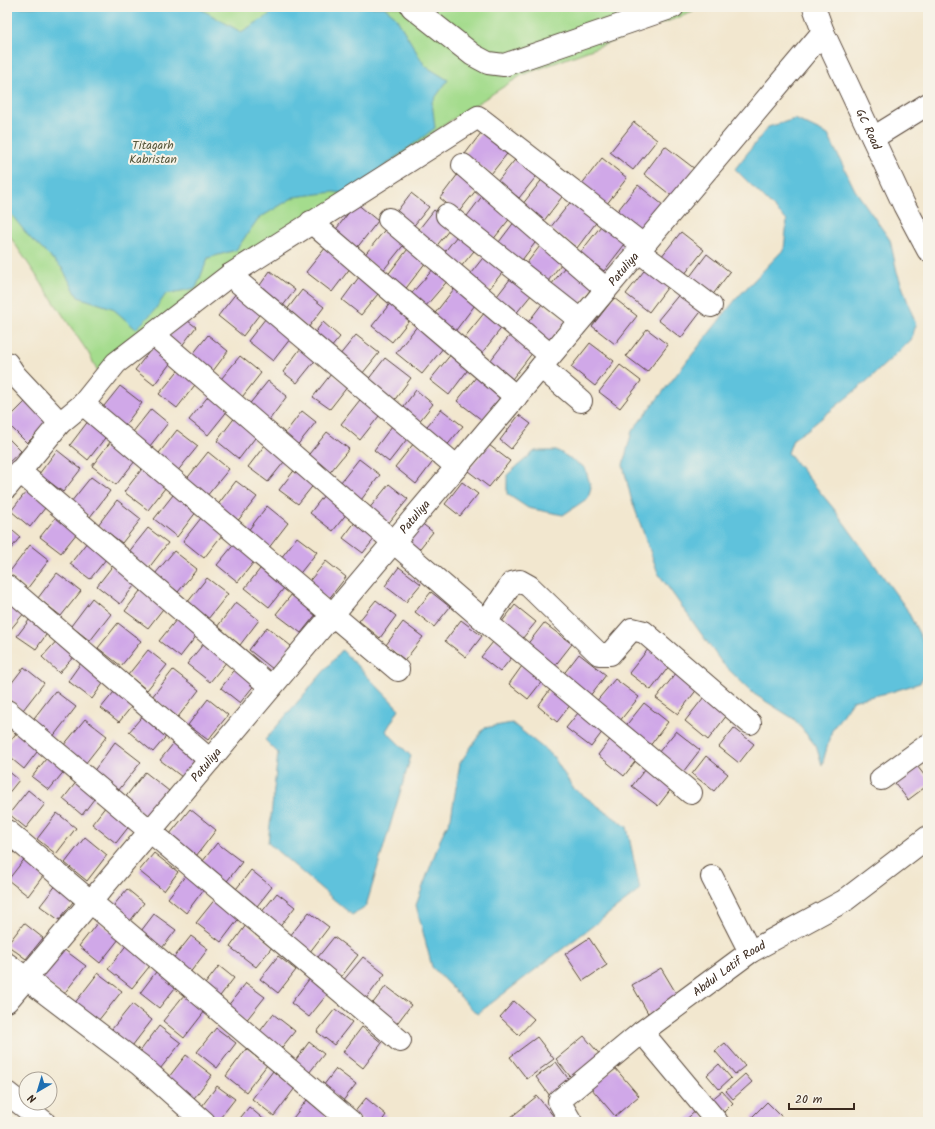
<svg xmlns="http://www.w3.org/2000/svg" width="935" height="1129" viewBox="0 0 935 1129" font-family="Kalam,sans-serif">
<rect width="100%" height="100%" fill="#f7f3e8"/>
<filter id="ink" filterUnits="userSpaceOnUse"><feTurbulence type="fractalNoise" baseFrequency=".025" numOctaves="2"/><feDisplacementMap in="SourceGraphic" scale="8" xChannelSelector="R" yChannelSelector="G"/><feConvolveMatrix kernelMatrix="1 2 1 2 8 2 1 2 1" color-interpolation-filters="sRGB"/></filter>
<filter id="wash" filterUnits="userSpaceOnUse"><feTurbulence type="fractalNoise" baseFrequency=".012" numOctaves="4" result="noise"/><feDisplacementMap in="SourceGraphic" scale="16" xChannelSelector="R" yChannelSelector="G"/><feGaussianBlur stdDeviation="0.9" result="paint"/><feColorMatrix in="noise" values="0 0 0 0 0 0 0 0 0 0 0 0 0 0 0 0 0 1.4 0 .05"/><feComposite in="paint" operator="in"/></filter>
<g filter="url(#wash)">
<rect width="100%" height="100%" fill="#f2e7cf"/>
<!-- green -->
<path fill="#a4dc8d" stroke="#708356" d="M7 7H694L693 12 522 75 453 119 97 370 89 354 7 232Z"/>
<!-- water -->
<path fill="#5ec2dc" stroke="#4c767d" d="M7 7H197L241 32 269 15 277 7H384L395 16 425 66 448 80 432 102 435 128 347 194 334 192 294 197 258 219 236 250 208 258 196 288 166 294 154 311 136 329 112 308 78 297 62 268 30 238 7 209Z
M795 119 828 135 855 190 890 240 897 272 916 325 911 340 867 381 807 430 793 439 788 453 834 509 906 608 928 651V666L920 683 891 692 852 701 832 730 822 765 816 746 794 719 754 694 722 663 658 573 631 498 623 465 632 431 736 299 784 249 787 221 735 169 768 127Z
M535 451H558L585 468 591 487 588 498 563 515 528 508 507 494V475Z
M342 650 399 709 386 731 411 756 366 906 352 915 268 843 278 753 265 740Z
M512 723 553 756 573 788 627 827 640 890 477 1014 432 967 416 905 442 835 451 818 460 763 484 728Z"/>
<g id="blocks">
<!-- building -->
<path fill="#d0a8e8" d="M634 122 657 140 633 170 610 152Z
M484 129 510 150 491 174 465 154Z
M665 146 695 169 673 197 644 174Z
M518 156 539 173 519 198 497 182Z
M602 158 627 178 606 205 581 185Z
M458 174 477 189 458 213 440 198Z
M544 177 565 193 543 222 522 205Z
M638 185 663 205 641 234 615 214Z
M411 193 429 207 411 229 394 215Z
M483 195 511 217 492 241 464 220Z
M572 200 598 220 577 248 550 228Z
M356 203 378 221 356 249 334 232Z
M434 210 453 225 435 248 416 233Z
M515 221 538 239 519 264 496 246Z
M604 222 628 240 604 271 580 253Z
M387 227 406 242 382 272 363 257Z
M460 232 478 246 460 268 443 254Z
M681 232 704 250 684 275 661 257Z
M543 242 565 259 545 285 523 268Z
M411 245 429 258 404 291 386 277Z
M326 247 351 267 332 292 306 272Z
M486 254 505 269 486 293 467 278Z
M707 254 730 272 711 297 688 279Z
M567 264 594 285 575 310 548 289Z
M436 266 450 278 425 307 411 294Z
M647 267 670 284 649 312 626 294Z
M270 271 295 290 282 307 258 288Z
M362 273 382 289 361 315 342 300Z
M511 278 532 294 514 316 494 300Z
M457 285 478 301 450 338 429 321Z
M302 290 324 307 308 328 286 311Z
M237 292 262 311 243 336 218 316Z
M681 292 703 309 681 338 658 320Z
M614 298 637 316 615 344 592 326Z
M392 301 412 317 392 342 372 326Z
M542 304 565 322 549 343 526 325Z
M485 312 503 326 478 358 460 343Z
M269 314 294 334 273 361 248 341Z
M184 318 196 327 181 347 169 337Z
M422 320 448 342 422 374 396 353Z
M323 322 340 337 330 349 313 335Z
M647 329 668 345 647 372 626 356Z
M511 334 533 352 509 383 487 365Z
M208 335 228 351 210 375 189 359Z
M356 335 379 353 362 374 339 356Z
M156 343 175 357 154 385 135 370Z
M590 343 614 361 595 386 571 367Z
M303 345 318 357 297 383 283 372Z
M452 353 470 367 449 395 430 380Z
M240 356 261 373 239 401 217 384Z
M385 358 411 378 393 402 367 381Z
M620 365 641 381 620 408 599 392Z
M181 367 198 381 177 408 159 394Z
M331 374 348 386 330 409 313 397Z
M477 376 502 395 482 420 457 401Z
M268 381 287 396 267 423 247 407Z
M120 386 142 403 122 429 100 411Z
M416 390 433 404 418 423 401 410Z
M210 394 229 409 208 435 189 420Z
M363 396 383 411 360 440 341 424Z
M28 399 50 421 27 443 7 423V420Z
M151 409 168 423 146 451 129 437Z
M441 409 463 426 445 448 423 431Z
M302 411 316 422 295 448 282 437Z
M519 415 531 424 511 449 500 440Z
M236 416 258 434 239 459 217 441Z
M89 420 108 434 88 460 70 445Z
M395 422 411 434 389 462 374 450Z
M177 430 198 446 176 473 156 457Z
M327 432 349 449 327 476 305 459Z
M7 437 21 451 7 464Z
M114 437 139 456 116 485 92 466Z
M268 441 288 457 268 482 248 467Z
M414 443 435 459 416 484 395 467Z
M489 445 510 461 489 487 468 471Z
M57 450 81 469 63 492 39 474Z
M208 452 229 469 206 497 185 481Z
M359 459 380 475 358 504 337 487Z
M145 465 169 483 148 510 124 492Z
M296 468 315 483 298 504 279 490Z
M91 477 110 491 90 517 71 502Z
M236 481 257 497 236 523 216 507Z
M462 482 478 494 460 516 445 504Z
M389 484 408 499 387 525 368 510Z
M29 488 49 503 30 527 11 511Z
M177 490 200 507 177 537 154 519Z
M328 490 351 508 333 531 310 513Z
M117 500 141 519 122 543 98 525Z
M267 506 288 523 268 549 247 532Z
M60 512 81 528 61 553 40 537Z
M205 513 226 530 204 558 183 541Z
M359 517 379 533 363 553 343 538Z
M420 522 433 532 413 557 400 547Z
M7 526 20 537 7 554Z
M148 528 168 543 148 569 128 553Z
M91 537 111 553 90 579 70 564Z
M297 537 317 552 297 577 278 562Z
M236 542 257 558 238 582 217 565Z
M30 545 49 560 27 589 8 574Z
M174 551 197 569 178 592 155 574Z
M118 559 141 577 120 604 97 586Z
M326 561 346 577 328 600 307 584Z
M264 564 288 583 269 607 245 588Z
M399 567 421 584 406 602 385 586Z
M57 573 81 591 61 616 38 598Z
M207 578 228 594 208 619 187 603Z
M143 587 166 605 148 628 125 611Z
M296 589 321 608 301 633 276 614Z
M431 592 450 607 434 627 415 612Z
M7 597 25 612 10 630 7 627Z
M92 598 111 614 90 641 71 626Z
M376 600 396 616 380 638 359 621Z
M236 602 259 620 240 645 217 627Z
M515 605 536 622 522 639 501 623Z
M181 614 201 630 180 657 159 641Z
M33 615 51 628 36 649 17 636Z
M461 620 482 636 466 657 445 641Z
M403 622 423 637 405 660 386 645Z
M118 623 141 641 121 666 98 648Z
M544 623 572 644 554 667 526 646Z
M267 627 291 646 273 669 249 650Z
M60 637 77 653 59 673 42 657Z
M209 637 232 655 210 682 187 664Z
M497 637 516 652 500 672 481 657Z
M649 648 670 665 651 690 629 673Z
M148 650 167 665 147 690 128 675Z
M579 654 606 675 589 697 562 676Z
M527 659 547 675 528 699 509 684Z
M83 660 107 678 92 699 68 681Z
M239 664 259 679 240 703 221 688Z
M24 667 44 683 23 710 7 697V689Z
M173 670 199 690 178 717 152 697Z
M677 672 698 688 678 714 656 698Z
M615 679 639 697 619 722 595 703Z
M555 683 575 699 557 722 538 706Z
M118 687 136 701 119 722 101 708Z
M55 691 76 707 52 738 31 722Z
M704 697 727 715 708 740 685 721Z
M208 699 228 715 208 740 188 725Z
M644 703 668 722 649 747 624 728Z
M582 708 606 727 591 747 566 728Z
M145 713 169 733 153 752 129 732Z
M85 719 107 736 85 764 63 746Z
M21 727 43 744 24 769 7 755V745Z
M734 728 754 744 739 763 719 747Z
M676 731 700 750 683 772 658 753Z
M615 733 641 754 624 776 598 755Z
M177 739 198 756 182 777 160 760Z
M115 742 141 762 118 791 93 772Z
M52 751 69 765 49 790 32 777Z
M706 756 728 774 714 791 692 774Z
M914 762 928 780V785L908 800 892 779Z
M649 764 675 784 658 806 632 786Z
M7 770 19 780 7 795Z
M145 772 169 791 148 818 124 799Z
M81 776 100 791 82 815 63 799Z
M28 790 45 804 26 828 9 814Z
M110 801 134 820 116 843 92 824Z
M190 809 216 830 193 860 166 839Z
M57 813 76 828 56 854 37 839Z
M85 837 107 855 87 881 65 863Z
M217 843 242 862 224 885 199 866Z
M154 853 178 872 164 891 139 871Z
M26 857 46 872 28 896 8 880Z
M251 870 272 887 254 910 233 893Z
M186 875 204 889 186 913 168 898Z
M57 884 76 898 59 920 40 906Z
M127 889 144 903 127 925 109 911Z
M277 893 295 907 275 933 257 918Z
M216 898 240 917 221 942 196 923Z
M309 912 329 927 306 957 286 941Z
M154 914 176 930 159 952 138 935Z
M98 922 119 939 100 963 79 946Z
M24 923 43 938 26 959 7 945Z
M246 925 273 946 256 967 230 947Z
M191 936 208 949 189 974 172 960Z
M334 937 358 955 338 981 314 962Z
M589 938 607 965 583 981 565 954Z
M128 943 153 962 132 988 108 969Z
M62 948 86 966 63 995 40 977Z
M278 956 296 970 278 993 260 979Z
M363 957 385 974 365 1000 342 982Z
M219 966 234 978 217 1000 202 988Z
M159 968 179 983 159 1008 140 993Z
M661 968 679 998 649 1015 632 985Z
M98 973 122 991 94 1026 71 1008Z
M310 978 329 992 309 1017 291 1003Z
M246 983 265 997 245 1022 227 1007Z
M386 986 411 1005 395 1026 370 1007Z
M184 995 205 1011 184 1038 163 1021Z
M514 1001 534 1019 519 1035 500 1017Z
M132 1004 152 1020 129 1050 108 1034Z
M335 1009 352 1022 334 1045 317 1032Z
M273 1014 295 1031 279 1051 258 1034Z
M159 1026 181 1043 156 1074 135 1058Z
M362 1027 382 1043 363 1068 343 1052Z
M216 1028 236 1043 217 1068 197 1052Z
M584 1036 602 1057 574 1081 556 1059Z
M537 1037 554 1059 527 1079 510 1057Z
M309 1042 324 1054 309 1073 295 1061Z
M725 1043 745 1066 735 1074 715 1051Z
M246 1049 267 1065 246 1092 226 1076Z
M186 1055 212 1075 191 1102 165 1082Z
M556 1062 570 1081 550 1096 536 1077Z
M719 1064 731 1078 719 1089 707 1075Z
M615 1068 639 1096 615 1116 591 1088Z
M336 1069 356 1084 342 1102 323 1086Z
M273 1071 295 1088 274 1116 252 1099Z
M745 1074 752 1082 733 1099 726 1091Z
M217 1086 235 1099 217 1122H214L199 1110Z
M722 1091 733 1103 722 1114 710 1101Z
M537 1096 555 1118 550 1122H513L510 1118Z
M366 1098 386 1115 381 1122H364L353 1114Z
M307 1100 328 1117 324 1122H290Z
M767 1102 782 1117 777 1122H757L752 1117Z
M249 1107 267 1122H237Z
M698 1109 708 1122H683Z"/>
</g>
</g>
<g filter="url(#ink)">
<use href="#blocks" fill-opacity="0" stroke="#564639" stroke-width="1"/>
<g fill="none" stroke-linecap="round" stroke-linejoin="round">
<!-- minor casing -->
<g stroke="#564639" stroke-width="24">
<g id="minor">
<path d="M412 7 473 55 488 63 504 65 673 7"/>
<path id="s1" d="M814 7 823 32 904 205 928 250"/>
<path d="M873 138 928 104"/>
<path d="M463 165 606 289"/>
<path d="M447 215 580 320"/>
<path d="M389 219 550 355"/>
<path d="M311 222 516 397"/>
<path d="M638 251 711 306"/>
<path d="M230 275 457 467"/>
<path d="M154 335 486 622 691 793"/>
<path d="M7 363 15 375 60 423"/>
<path d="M541 367 581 401"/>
<path d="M83 404 116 363 230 275 478 117 643 245"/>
<path d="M19 471 271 687"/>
<path d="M7 487 60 423 83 404 398 670"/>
<path d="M7 586 210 760"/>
<path d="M486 622 512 583 520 581 529 586 599 654H610L632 629 644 632 750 723"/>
<path d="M7 711 400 1041"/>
<path d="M881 779 928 745"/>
<path d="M7 831 351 1122"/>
<path d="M712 877 750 952"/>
<path d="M7 964 140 1065 204 1122"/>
<path id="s2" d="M7 1001 823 32"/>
<path d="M642 1032 717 1122"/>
<path d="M7 1093 44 1122"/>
<path id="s3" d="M571 1122 559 1101 642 1032 750 952 844 901 928 837"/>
</g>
</g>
<!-- minor -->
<use href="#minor" stroke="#fff" stroke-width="22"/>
</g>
</g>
<g text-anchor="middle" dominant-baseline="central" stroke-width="4" stroke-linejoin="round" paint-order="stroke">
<!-- street labels -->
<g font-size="12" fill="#3b2a1e" stroke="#f7f3e8">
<text stroke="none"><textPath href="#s1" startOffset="134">GC Road</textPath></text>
<text stroke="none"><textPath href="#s2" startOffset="957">Patuliya</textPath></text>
<text stroke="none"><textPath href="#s2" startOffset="633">Patuliya</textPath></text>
<text stroke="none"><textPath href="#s2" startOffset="309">Patuliya</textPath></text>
<text stroke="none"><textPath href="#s3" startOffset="240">Abdul Latif Road</textPath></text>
</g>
<!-- park labels -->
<g font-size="12" fill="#55563a" stroke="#f7f3e8">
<text x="153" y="145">Titagarh<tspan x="153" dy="14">Kabristan</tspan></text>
</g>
</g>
<!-- margin -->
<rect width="935" height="1129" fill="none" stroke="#f7f3e8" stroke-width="24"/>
<!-- north arrow -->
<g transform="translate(38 1091) rotate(218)"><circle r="19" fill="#f7f3e8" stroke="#aca397"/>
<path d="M0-3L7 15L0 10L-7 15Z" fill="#1f6fb2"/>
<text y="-6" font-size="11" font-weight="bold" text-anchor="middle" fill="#3b2a1e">N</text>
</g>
<!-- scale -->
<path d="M789 1103v6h65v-6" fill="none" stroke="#3b2a1e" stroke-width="2"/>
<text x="795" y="1103" font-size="12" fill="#3b2a1e" stroke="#f7f3e8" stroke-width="3" paint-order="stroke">20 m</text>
</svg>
